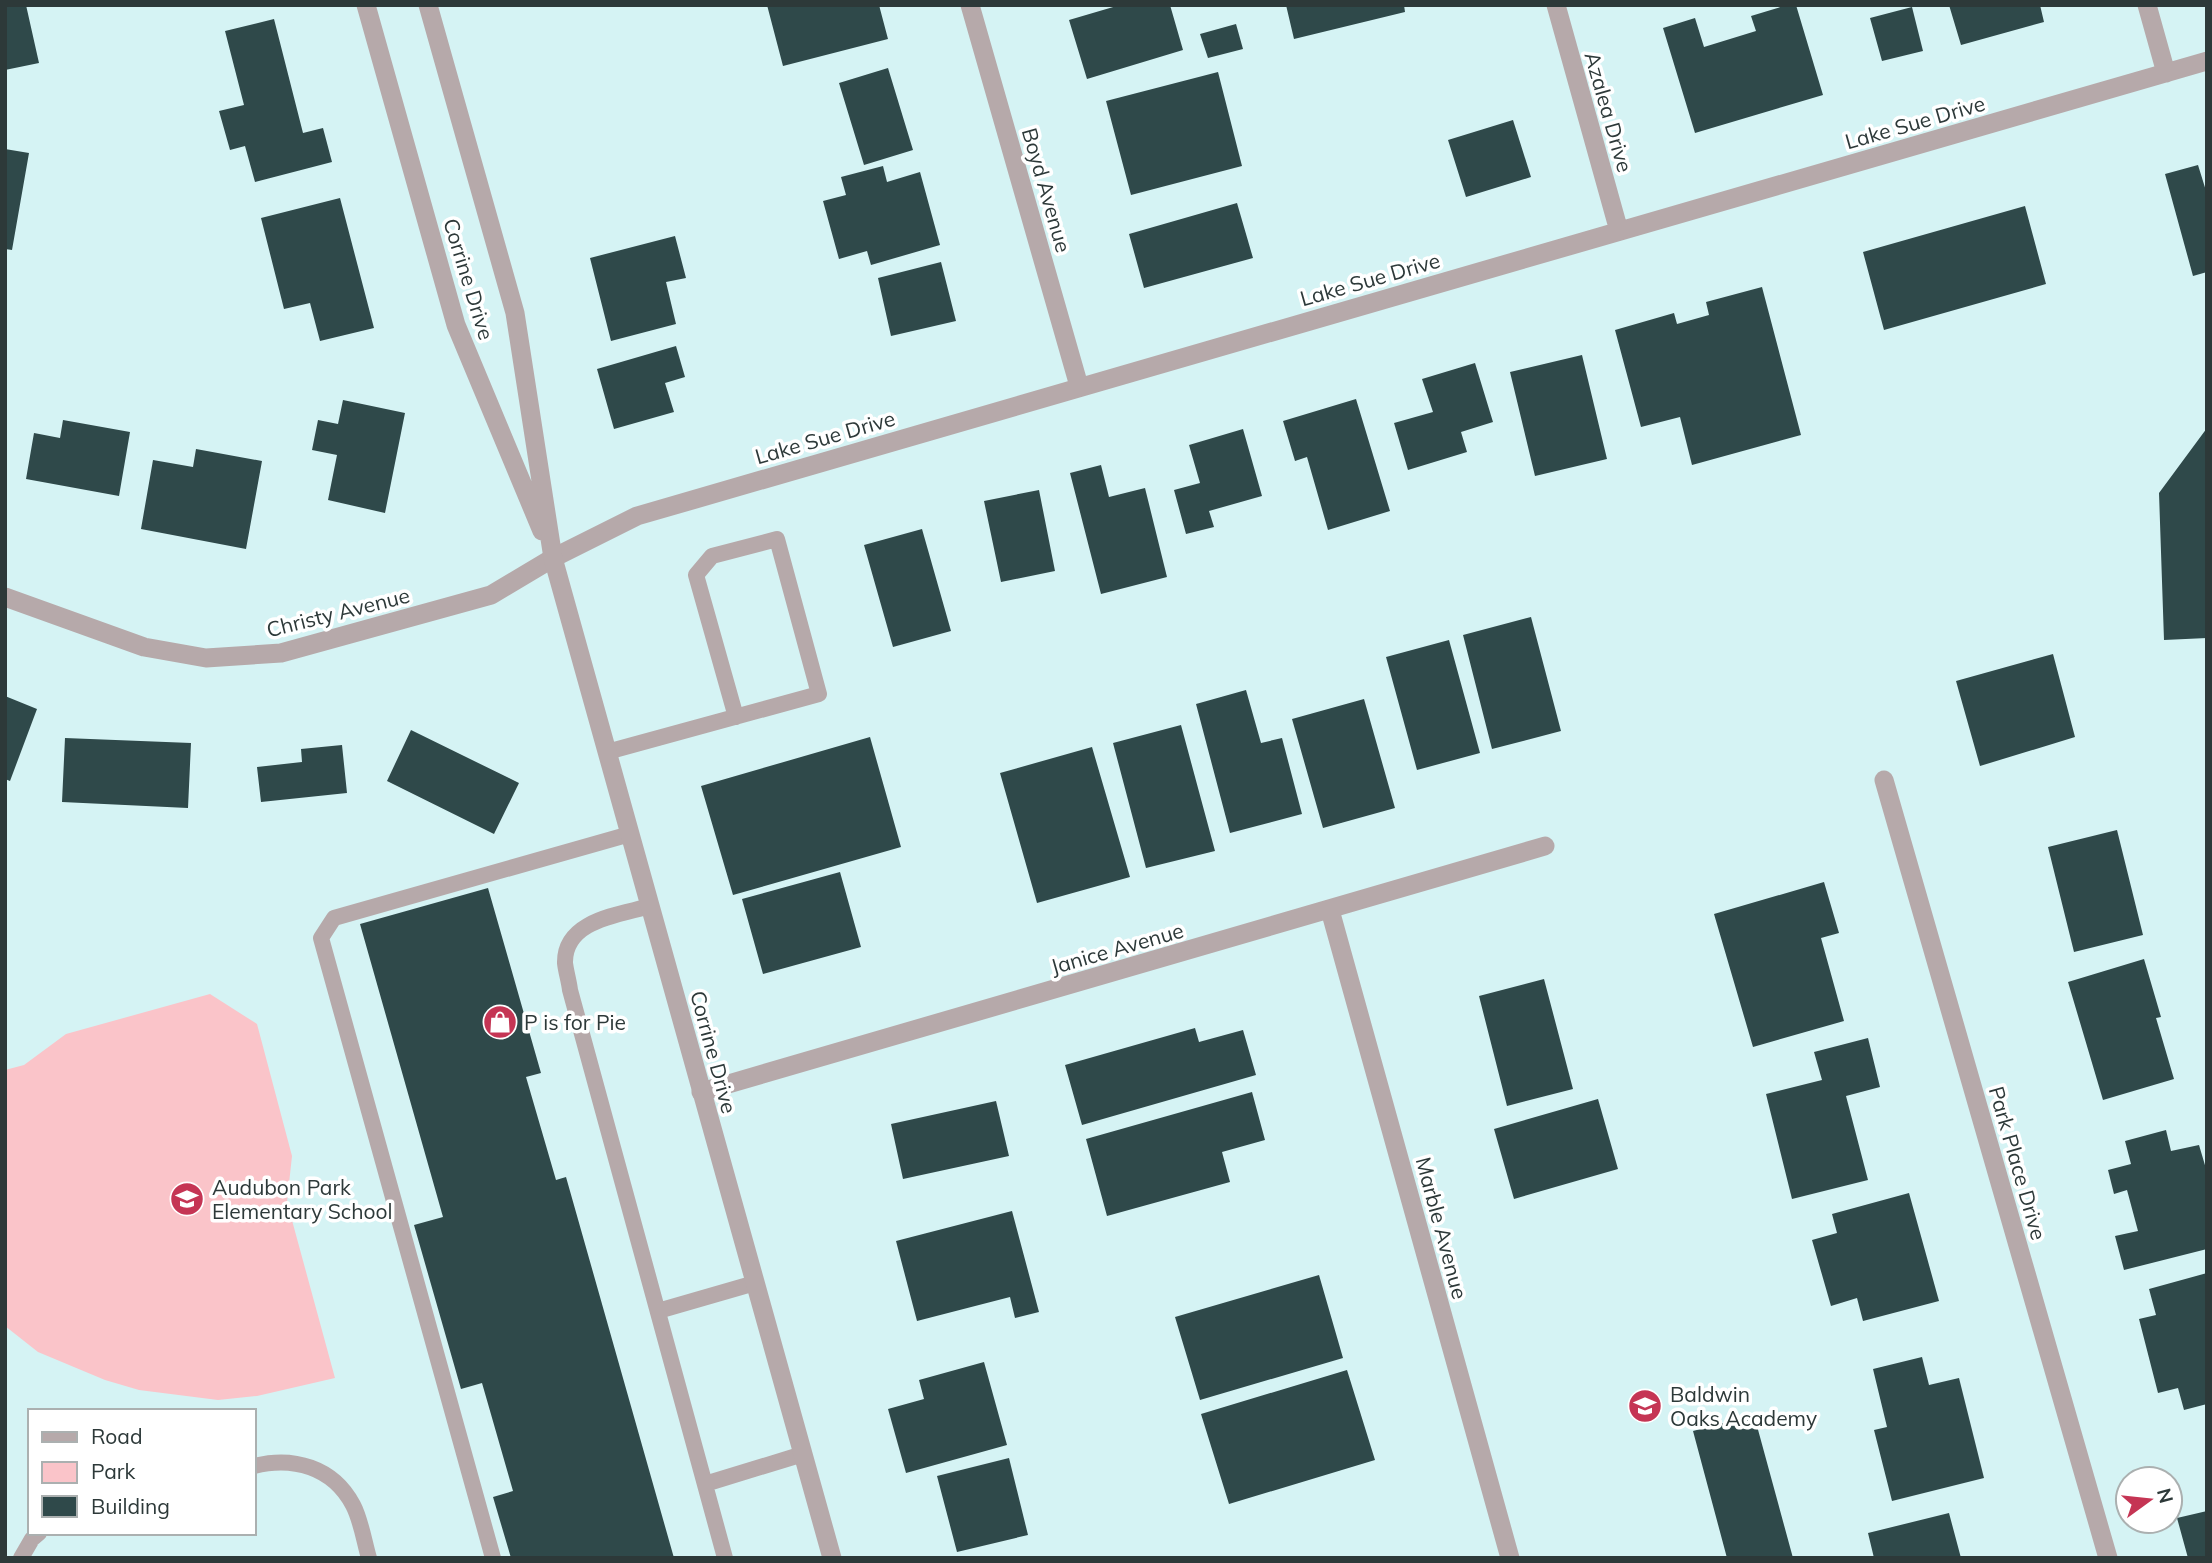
<svg xmlns="http://www.w3.org/2000/svg" width="2212" height="1563" viewBox="0 0 2212 1563" font-family="Mulish,sans-serif">
<rect width="100%" height="100%" fill="#d5f3f4"/>
<!-- green -->
<path fill="#fac4c9" d="M210 994 257 1024 292 1156 287 1202 335 1378 257 1396 218 1400 139 1390 105 1380 38 1352 5 1326V1070L24 1065 66 1034Z"/>
<!-- building -->
<path fill="#2f494a" d="M5 5H26L39 63 5 70Z
M767 5H879L888 39 783 66Z
M1120 5H1170L1183 50 1087 79 1069 20Z
M1286 5H1404L1405 12 1294 39Z
M1787 5H1796L1823 95 1695 133 1663 28 1695 18 1704 47 1756 31 1751 16Z
M1949 5H2040L2044 22 1961 45Z
M1912 7 1923 51 1882 61 1870 18Z
M274 19 303 133 323 128 332 162 255 182 245 146 230 150 219 111 244 105 225 31Z
M1236 24 1243 49 1208 58 1200 34Z
M888 68 913 150 864 165 839 83Z
M1218 72 1242 166 1131 195 1106 101Z
M1513 120 1531 177 1466 197 1448 140Z
M5 149 29 153 12 250 5 249Z
M2198 165 2207 194V272L2193 276 2165 174Z
M883 166 887 182 920 172 940 245 871 265 867 251 839 259 823 201 846 195 841 177Z
M340 198 374 328 320 341 310 303 284 309 261 218Z
M1237 203 1253 258 1144 288 1129 234Z
M2025 206 2046 284 1884 330 1863 252Z
M675 236 686 278 666 282 676 324 611 341 590 258Z
M941 262 956 321 891 336 878 278Z
M1762 287 1801 435 1692 465 1680 417 1641 427 1615 330 1674 313 1677 324 1709 315 1706 302Z
M676 346 685 377 665 383 674 412 614 429 597 369Z
M1582 355 1607 459 1535 476 1510 372Z
M1475 363 1493 422 1461 432 1467 452 1408 470 1394 423 1433 412 1422 379Z
M1356 399 1390 511 1328 530 1307 457 1295 461 1283 421Z
M343 400 405 413 385 513 328 500 337 455 312 450 318 420 338 424Z
M63 420 130 432 119 496 26 479 34 433 60 438Z
M2207 428V638L2164 640 2159 493Z
M1243 429 1262 496 1209 511 1214 527 1186 534 1174 490 1200 483 1189 445Z
M196 449 262 461 246 549 141 529 153 460 193 467Z
M1101 465 1109 497 1145 488 1167 577 1101 594 1070 473Z
M1039 490 1055 571 1001 582 984 501Z
M922 529 951 631 893 647 864 545Z
M1531 617 1561 731 1492 749 1463 635Z
M1449 640 1480 753 1417 770 1386 657Z
M2053 654 2075 737 1980 766 1956 681Z
M1246 690 1261 743 1282 738 1302 814 1230 833 1196 704Z
M5 696 37 709 10 781 5 779Z
M1364 699 1395 808 1323 828 1292 719Z
M1181 725 1215 851 1146 868 1113 743Z
M411 730 519 783 494 834 387 781Z
M870 737 901 847 733 895 701 786Z
M65 738 191 743 188 808 62 802Z
M342 745 347 793 261 802 257 767 302 762 301 749Z
M1092 747 1130 877 1037 903 1000 773Z
M2117 830 2143 935 2074 952 2048 847Z
M840 872 861 947 763 974 742 899Z
M1824 882 1839 933 1821 938 1844 1021 1753 1047 1714 914Z
M488 888 541 1073 526 1077 556 1180 566 1177 674 1558H511L493 1497 513 1491 482 1383 461 1389 414 1225 443 1217 360 924Z
M2144 959 2161 1017 2156 1018 2174 1079 2103 1100 2068 982Z
M1544 979 1573 1089 1507 1106 1479 996Z
M1195 1028 1199 1042 1243 1030 1256 1075 1082 1125 1065 1065Z
M1868 1038 1880 1087 1846 1096 1868 1180 1792 1199 1766 1094 1822 1080 1814 1052Z
M1252 1092 1265 1140 1222 1152 1230 1182 1107 1216 1086 1139Z
M1598 1099 1618 1169 1514 1199 1494 1129Z
M996 1101 1009 1156 903 1179 891 1124Z
M2166 1130 2171 1151 2199 1145 2207 1172V1249L2124 1270 2115 1236 2138 1231 2127 1190 2114 1194 2108 1170 2131 1164 2125 1141Z
M1909 1193 1939 1301 1863 1321 1857 1298 1831 1306 1812 1240 1837 1233 1832 1214Z
M1012 1211 1039 1312 1015 1318 1010 1297 917 1321 896 1241Z
M2207 1273V1404L2184 1410 2178 1388 2158 1393 2139 1319 2156 1315 2149 1289Z
M1319 1275 1343 1358 1200 1400 1175 1317Z
M1922 1357 1929 1385 1959 1378 1984 1478 1892 1501 1874 1430 1887 1427 1873 1369Z
M984 1362 1007 1445 906 1473 888 1409 924 1399 919 1380Z
M1347 1370 1375 1460 1229 1504 1201 1414Z
M1754 1415 1793 1558H1727L1693 1431Z
M1009 1458 1028 1535 957 1552 937 1476Z
M2207 1511V1558H2188L2177 1518Z
M1949 1513 1961 1558H1874L1868 1533Z"/>
<g fill="none" stroke-linecap="round" stroke-linejoin="round">
<!-- service -->
<path stroke="#b6a9aa" stroke-width="16" d="M607 752 819 694 777 539 712 556 696 575 736 717
M650 906C619 915 564 920 565 963 566 972 569 981 570 990L725 1558
M658 1311 755 1283
M254 1466C293 1456 333 1467 353 1505 361 1520 364 1541 369 1558
M705 1484 803 1454
M21 1558 32 1539 39 1533
M493 1558 321 938 334 918 630 834"/>
<!-- minor -->
<path stroke="#b6a9aa" stroke-width="19" d="M970 5 1079 386
M1556 5 1619 231
M2147 5 2166 73
M5 597 144 647 206 658 281 653 491 595 553 558 637 516 2207 61
M1884 780 2108 1558
M1330 910 1510 1558
M701 1092 1545 846"/>
<!-- tertiary -->
<path stroke="#b6a9aa" stroke-width="19" d="M366 5 456 325 542 531
M428 5 515 313 553 558 832 1558"/>
</g>
<!-- icons -->
<defs>
<g id="shop-disc" transform="scale(1.75)"><circle r="9.5" fill="#c53554" stroke="#fff"/><path d="M-5-2.5h2.3a2.7 3.5 0 0 1 5.4 0H5L5.5 6h-11ZM-1.5-2.5h3a1.5 2.3 0 0 0-3 0Z" fill="#fff"/></g>
<g id="school-disc" transform="scale(1.75)"><circle r="9.5" fill="#c53554" stroke="#fff"/><path d="M0-5L7-2L0 1L-7-2ZM-4 1L0 2.5L4 1V4Q0 6-4 4Z" fill="#fff"/></g>
</defs>
<g fill-rule="evenodd">
<use href="#shop-disc" x="500" y="1022"/>
<use href="#school-disc" x="187" y="1199"/>
<use href="#school-disc" x="1645" y="1406"/>
</g>
<g text-anchor="middle" dominant-baseline="central" stroke-width="7" stroke-linejoin="round" paint-order="stroke">
<!-- street labels -->
<g font-size="21" fill="#2d3939" stroke="#fff">
<text transform="translate(1609 112) rotate(74)">Azalea Drive</text>
<text transform="translate(1915 122) rotate(-16)">Lake Sue Drive</text>
<text transform="translate(1047 190) rotate(74)">Boyd Avenue</text>
<text transform="translate(469 279) rotate(73)">Corrine Drive</text>
<text transform="translate(1370 279) rotate(-16)">Lake Sue Drive</text>
<text transform="translate(825 437) rotate(-16)">Lake Sue Drive</text>
<text transform="translate(338 612) rotate(-14)">Christy Avenue</text>
<text transform="translate(1117 948) rotate(-16)">Janice Avenue</text>
<text transform="translate(714 1052) rotate(75)">Corrine Drive</text>
<text transform="translate(2018 1163) rotate(74)">Park Place Drive</text>
<text transform="translate(1442 1228) rotate(75)">Marble Avenue</text>
</g>
<!-- poi labels -->
<g font-size="21" fill="#2d3939" stroke="#fff" text-anchor="start">
<text x="524" y="1022">P is for Pie</text>
<text x="212" y="1187">Audubon Park<tspan x="212" dy="24">Elementary School</tspan></text>
<text x="1670" y="1394">Baldwin<tspan x="1670" dy="24">Oaks Academy</tspan></text>
</g>
</g>
<!-- border -->
<rect width="2212" height="1563" fill="none" stroke="#2d3939" stroke-width="14"/>
<!-- legend -->
<rect x="28" y="1409" width="228" height="126" fill="#ffffff" stroke="#abb0b0" stroke-width="2"/>
<rect x="42" y="1432" width="35" height="10" fill="#b6a9aa" stroke="#abb0b0" stroke-width="2"/>
<text x="91" y="1444" font-size="21" fill="#2d3939">Road</text>
<rect x="42" y="1462" width="35" height="21" fill="#fac4c9" stroke="#abb0b0" stroke-width="2"/>
<text x="91" y="1479" font-size="21" fill="#2d3939">Park</text>
<rect x="42" y="1496" width="35" height="21" fill="#2f494a" stroke="#abb0b0" stroke-width="2"/>
<text x="91" y="1514" font-size="21" fill="#2d3939">Building</text>
<!-- north arrow -->
<g transform="translate(2149 1500) rotate(75)"><circle r="33" fill="#ffffff" stroke="#abb0b0" stroke-width="2"/>
<path d="M0-5L12 26L0 18L-12 26Z" fill="#c53554"/>
<text y="-10" font-size="19" font-weight="bold" text-anchor="middle" fill="#2d3939">N</text>
</g>
</svg>
